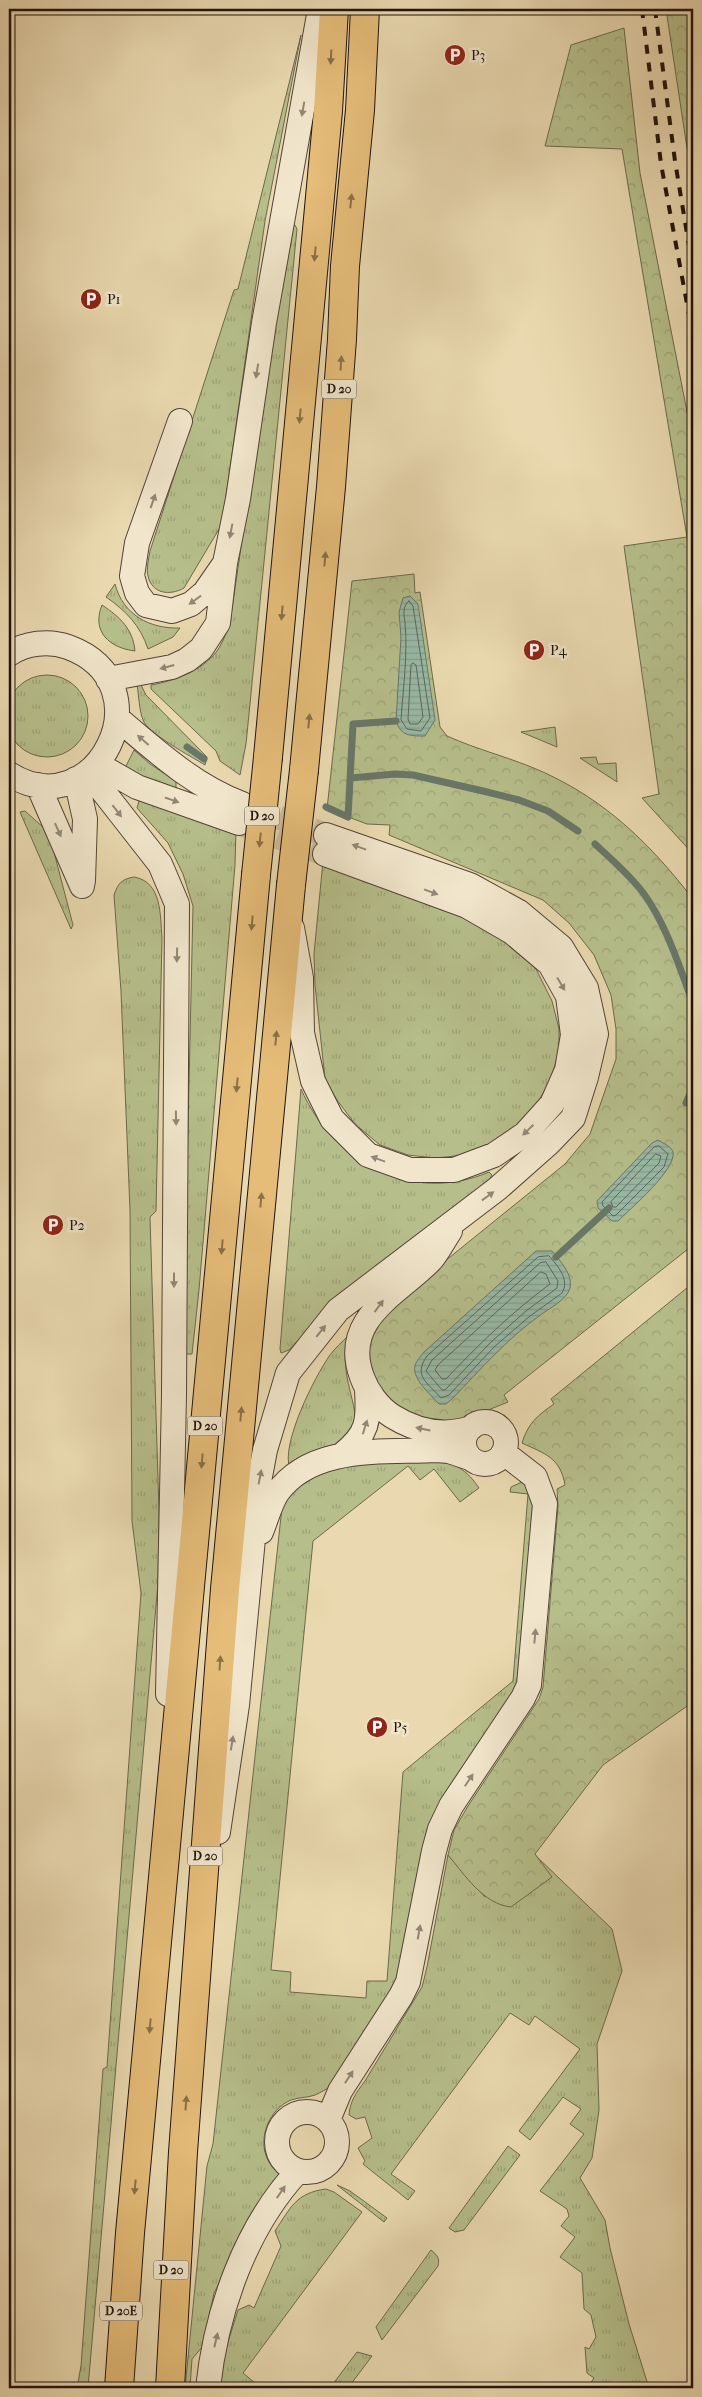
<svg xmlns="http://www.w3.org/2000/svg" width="702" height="2397" viewBox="0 0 702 2397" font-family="'IM FELL French Canon',serif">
<defs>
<pattern id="grass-tufts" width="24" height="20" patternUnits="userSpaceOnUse" patternTransform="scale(1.25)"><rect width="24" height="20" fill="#b6bf8b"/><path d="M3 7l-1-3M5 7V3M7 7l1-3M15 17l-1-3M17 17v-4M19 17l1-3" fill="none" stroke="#9ca377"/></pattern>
<pattern id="forest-crowns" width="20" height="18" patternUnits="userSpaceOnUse" patternTransform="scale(1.25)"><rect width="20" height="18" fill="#b6bf8b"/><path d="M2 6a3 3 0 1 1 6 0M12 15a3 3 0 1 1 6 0" fill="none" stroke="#9ca377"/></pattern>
<pattern id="water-rules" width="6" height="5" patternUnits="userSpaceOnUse" patternTransform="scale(1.25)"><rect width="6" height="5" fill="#98baa7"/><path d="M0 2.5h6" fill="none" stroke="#839f8f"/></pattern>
</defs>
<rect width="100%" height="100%" fill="#ead9b0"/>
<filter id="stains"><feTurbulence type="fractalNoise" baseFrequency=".004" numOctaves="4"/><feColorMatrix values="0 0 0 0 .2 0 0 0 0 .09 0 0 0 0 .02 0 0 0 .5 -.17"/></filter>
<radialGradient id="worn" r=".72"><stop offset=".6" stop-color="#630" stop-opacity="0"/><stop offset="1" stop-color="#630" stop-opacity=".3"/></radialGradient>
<!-- grass -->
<path fill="url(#grass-tufts)" stroke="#6b694c" d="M301 35 265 221 222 524 184 588C170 596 152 594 148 576 146 569 149 558 150 551L234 290 238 289Z
M292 225H295L297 229 246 744 240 775 220 761 216 751 151 689V685C175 681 206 669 219 648 224 640 227 631 230 622L280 285Z
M115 584C123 615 150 629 180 628L173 637 148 649C140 625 126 611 106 597Z
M102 605C120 617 133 629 135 651 110 648 91 632 102 605Z
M6 716a41 41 0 1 1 82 0a41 41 0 1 1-82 0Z
M137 685H141L146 695 207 757 205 765C192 757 147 733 143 720 139 710 139 696 137 685Z
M555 727 557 747 521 732Z
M134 750 150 764 176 781V788L124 770Z
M596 757 598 764 616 763 617 782 580 758Z
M145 799 236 828 235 865 199 1290 192 1354H183L193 906 183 874 168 843 137 808 139 801Z
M25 811 44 828 50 837 73 925 71 929 20 812Z
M323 861 451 908 502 938 536 969 552 1001 559 1029V1052L550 1081 533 1111 494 1147 466 1155 435 1158 408 1155 380 1145 355 1124 337 1100 325 1079 315 985 314 954Z
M134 877C162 882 160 914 162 938L156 1211 150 1217 159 1512 158 1583 88 2388H77L81 2366 103 2069 107 2067 141 1593 132 1521 130 1210 121 991 114 895C118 883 122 879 134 877Z
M301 1089C333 1162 412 1205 489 1172L492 1175 489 1180 332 1304 289 1350 281 1353 280 1349Z
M348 1336C339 1372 355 1395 357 1430L340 1444 290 1469C280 1445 315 1376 330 1355 335 1348 342 1342 348 1336Z
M423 1456C450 1463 463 1464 479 1488L460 1502 434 1469 420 1480 408 1466 313 1541 271 1970 291 1972 290 1992 366 1998 367 1981H387L403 1772 513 1681 528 1494 510 1492 511 1487 522 1482 534 1492 521 1682 450 1791 402 1975 332 2086C326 2089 320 2093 315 2095 307 2098 299 2097 291 2100 269 2109 256 2140 269 2162 271 2166 275 2170 279 2174L258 2208 214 2293 203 2346 192 2359 190 2388H185L207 2166 213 2144 283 1498 287 1492 337 1463Z
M534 1854 612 1929 622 1971 597 2044 599 2110 592 2158 580 2178 605 2220 610 2248 629 2324 649 2388H596L590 2384 594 2378 587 2373 585 2347 589 2349 596 2337 591 2315 584 2309 582 2273 560 2257 575 2237 561 2226 569 2216 567 2209 540 2191 584 2134 570 2124 581 2109 563 2097 530 2140 519 2131 580 2049 535 2016 529 2025 510 2013 391 2174 415 2191 408 2200 363 2164 365 2161 358 2148 372 2138 365 2117 356 2119 349 2115C350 2101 356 2093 365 2081L422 1987 427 1967 448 1855 485 1897 549 1875Z
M508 2146 520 2155 464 2230 455 2232 449 2228Z
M337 2185 350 2191 387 2218 384 2222Z
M326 2189 334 2192 362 2212 243 2373 261 2388H216L219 2371 238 2310 249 2305 254 2308 281 2246 275 2231C291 2207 296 2193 326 2189Z
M431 2250C437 2255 440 2258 438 2266L382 2340 376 2327Z
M357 2352 372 2356 348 2388H330Z"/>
<!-- forest -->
<path fill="url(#forest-crowns)" stroke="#6b694c" d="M666 9H693V188Z
M624 28 640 173 693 442V854L642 798 659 794 624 546 687 537 622 149 545 146 571 45Z
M414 574 415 593 420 592 440 727 447 736C478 750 512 758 543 772 607 801 651 845 693 899V1245L504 1395 508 1402 466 1419 444 1423 400 1413 372 1388 366 1348 387 1308 565 1164 590 1134 616 1059V1029L611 995 594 955 569 923 543 900 389 835 390 825 367 824 327 809 352 581Z
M693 1283V1702L603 1765 535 1854 552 1877 511 1907C483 1904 465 1875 448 1855L454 1830 468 1806 539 1699 543 1687 558 1506 557 1489 565 1485C560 1457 545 1454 522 1443 528 1423 538 1415 554 1404L551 1399Z"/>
<!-- water -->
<path fill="url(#water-rules)" stroke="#687769" d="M410 596 418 604 435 720 425 736C410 736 401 736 396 721L401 637 399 612 403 598Z
M658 1140C663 1143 672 1147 673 1152 677 1169 630 1209 618 1221H612L598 1208 597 1201 652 1143Z
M536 1251H552C560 1261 573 1274 570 1288 567 1300 548 1309 539 1316 507 1339 480 1370 453 1398L446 1404H439C431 1395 412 1379 415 1366 416 1361 421 1356 424 1352Z"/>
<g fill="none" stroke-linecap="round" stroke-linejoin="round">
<!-- shore -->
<path stroke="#5c665a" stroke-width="1" d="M409 601 413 606 430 718 421 731 407 729 401 720C403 688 408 655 405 623 404 615 402 606 409 601Z
M413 663 416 665 423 717 418 724H410L408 719 411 665Z
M659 1146 668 1154 664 1167 616 1215 613 1216 603 1206 602 1202 654 1147Z
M656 1154 661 1156 659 1163 616 1207H613L611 1202Z
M549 1256C558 1266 570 1280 562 1293L530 1316 494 1347 449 1395 441 1398C427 1382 413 1376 427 1356L538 1257Z
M546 1262 558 1281 557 1288 526 1311 490 1343 445 1390H442L426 1371 432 1360 540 1263Z
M541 1272 546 1274 550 1284C511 1313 479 1344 446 1379H442L435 1370 438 1365Z"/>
<!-- stream -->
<path stroke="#687769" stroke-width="7" d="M187 747 204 759
M351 778 395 774 413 775 483 791 519 800 548 811 578 831
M326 807 348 817 353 724 396 721
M595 844C612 860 630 875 644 894 667 926 679 966 693 1003
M686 1103 693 1087
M556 1257 609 1208"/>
<!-- minor-tunnel -->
<path stroke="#ccbb98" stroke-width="24" stroke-dasharray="24 12" stroke-linecap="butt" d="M245 805 326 835
M243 825 325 854"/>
<!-- minor casing -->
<g stroke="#524436" stroke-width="26">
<path id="minor" d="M180 421 137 543 132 576 137 593 146 605 172 611 191 604 205 592 223 566
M9 654C25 643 49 640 68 647 169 684 96 829 9 774
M108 679 172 667 187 660 201 649 218 623 225 563 238 499 264 323 320 9
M117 718C156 751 194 786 242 804
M97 764 137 787 239 823
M88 772 160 864 177 904 174 1394 168 1694
M76 779 85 819 83 881
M38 785 82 886
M292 928 301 978 302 1033 313 1081 332 1119 368 1155 410 1170H454L494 1155 525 1134 552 1104 567 1070 573 1035 568 996 550 964 512 932 467 906 325 854
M450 1231C444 1240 438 1252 431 1260 398 1294 340 1319 362 1377 367 1391 378 1407 392 1416 416 1431 444 1437 471 1428
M464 1443a21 21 0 1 1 42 0a21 21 0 1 1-42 0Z
M343 1454C368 1434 369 1421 367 1390
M261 1532C266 1520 270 1504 277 1493 312 1444 384 1453 436 1450L449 1451 470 1458
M218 1832 237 1705 258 1487 265 1450 288 1373 338 1310 497 1189 549 1143 573 1118 586 1077 596 1034 586 988 561 947 519 912 470 885 326 835
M277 2142a30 30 0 1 1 60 0a30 30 0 1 1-60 0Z
M328 2120 340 2091 401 1996 408 1982 434 1851 440 1829 451 1806 523 1698 529 1685 545 1504 535 1477 504 1453
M208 2388C216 2312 245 2228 298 2171"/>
</g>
<!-- trunk casing -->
<g stroke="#20130d" stroke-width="30">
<path id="trunk" d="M268 757 328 111 334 9
M304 770 331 487 342 339 345 266 360 110 365 9
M119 2388 130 2233 256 875
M170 2388 183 2152 225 1589 291 885"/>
</g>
<!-- minor -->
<use href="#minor" stroke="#f1e6cc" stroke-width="24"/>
<!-- trunk -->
<use href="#trunk" stroke="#e5bc78" stroke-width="28"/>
<!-- rail -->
<path stroke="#20130d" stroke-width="4" stroke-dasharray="9 9" stroke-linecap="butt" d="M642 9 661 164 693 336
M655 9 675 161 693 270"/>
<!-- trunk-bridge casing -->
<g stroke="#20130d" stroke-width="30" stroke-linecap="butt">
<path id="trunk-bridge" d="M256 875 268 757
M291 885 304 770"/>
</g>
<!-- trunk-bridge -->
<use href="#trunk-bridge" stroke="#e5bc78" stroke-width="28"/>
</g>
<!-- one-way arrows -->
<defs><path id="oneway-solid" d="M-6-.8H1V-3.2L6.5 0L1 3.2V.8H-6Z" transform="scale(1.25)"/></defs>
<g fill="#8c7048">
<use href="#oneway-solid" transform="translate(331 57) rotate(93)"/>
<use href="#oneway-solid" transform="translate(351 201) rotate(-84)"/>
<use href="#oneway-solid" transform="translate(315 254) rotate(95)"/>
<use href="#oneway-solid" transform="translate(341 363) rotate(-86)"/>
<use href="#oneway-solid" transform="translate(300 416) rotate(95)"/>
<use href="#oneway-solid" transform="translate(325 559) rotate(-85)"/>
<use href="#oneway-solid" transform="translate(282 613) rotate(95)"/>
<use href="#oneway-solid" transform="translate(309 721) rotate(-84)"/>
<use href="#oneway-solid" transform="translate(260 840) rotate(96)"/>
<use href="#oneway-solid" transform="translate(252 923) rotate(95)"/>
<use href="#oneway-solid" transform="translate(276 1038) rotate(-85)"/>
<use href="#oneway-solid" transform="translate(237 1085) rotate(95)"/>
<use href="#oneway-solid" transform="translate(261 1200) rotate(-85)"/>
<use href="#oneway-solid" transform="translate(222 1247) rotate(95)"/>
<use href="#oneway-solid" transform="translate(241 1414) rotate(-85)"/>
<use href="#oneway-solid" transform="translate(202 1461) rotate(95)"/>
<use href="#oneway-solid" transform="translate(220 1663) rotate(-86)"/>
<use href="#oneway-solid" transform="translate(150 2026) rotate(95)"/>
<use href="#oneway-solid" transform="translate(186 2103) rotate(-86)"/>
<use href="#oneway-solid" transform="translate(135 2187) rotate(95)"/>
</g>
<g fill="#938776">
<use href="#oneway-solid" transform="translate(303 109) rotate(100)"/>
<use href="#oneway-solid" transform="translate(257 371) rotate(99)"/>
<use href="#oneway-solid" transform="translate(153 501) rotate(-71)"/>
<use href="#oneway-solid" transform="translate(231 531) rotate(101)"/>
<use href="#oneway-solid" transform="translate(195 600) rotate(144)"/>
<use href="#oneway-solid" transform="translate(167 667) rotate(165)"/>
<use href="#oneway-solid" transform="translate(143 740) rotate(-139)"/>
<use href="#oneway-solid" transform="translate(172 800) rotate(19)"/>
<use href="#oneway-solid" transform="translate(117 811) rotate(52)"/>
<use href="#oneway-solid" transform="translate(58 830) rotate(66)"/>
<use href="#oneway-solid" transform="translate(359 847) rotate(-160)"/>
<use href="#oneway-solid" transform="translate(431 892) rotate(20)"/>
<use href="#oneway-solid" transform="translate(177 955) rotate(91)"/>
<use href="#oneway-solid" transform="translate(561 984) rotate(59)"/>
<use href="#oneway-solid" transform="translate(176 1118) rotate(89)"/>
<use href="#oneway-solid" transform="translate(528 1130) rotate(136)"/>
<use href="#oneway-solid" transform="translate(378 1159) rotate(-160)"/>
<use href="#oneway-solid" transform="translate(488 1196) rotate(-36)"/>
<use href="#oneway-solid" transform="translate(174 1280) rotate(90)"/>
<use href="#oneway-solid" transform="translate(379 1306) rotate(-54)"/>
<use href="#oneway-solid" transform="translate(321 1331) rotate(-51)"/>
<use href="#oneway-solid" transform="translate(365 1427) rotate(-73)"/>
<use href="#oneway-solid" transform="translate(423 1429) rotate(-168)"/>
<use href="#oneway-solid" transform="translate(260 1477) rotate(-79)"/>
<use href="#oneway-solid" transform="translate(535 1636) rotate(-85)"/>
<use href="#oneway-solid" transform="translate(232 1743) rotate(-81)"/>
<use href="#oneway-solid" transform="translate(469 1780) rotate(-56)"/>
<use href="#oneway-solid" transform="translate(419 1932) rotate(-80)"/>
<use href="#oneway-solid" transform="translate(349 2077) rotate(-57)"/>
<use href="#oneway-solid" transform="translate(281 2192) rotate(-55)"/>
<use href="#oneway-solid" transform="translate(216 2340) rotate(-77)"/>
</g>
<!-- icons -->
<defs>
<g id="parking-disc" transform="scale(1.125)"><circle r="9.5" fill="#8f2418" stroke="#f1e6cc"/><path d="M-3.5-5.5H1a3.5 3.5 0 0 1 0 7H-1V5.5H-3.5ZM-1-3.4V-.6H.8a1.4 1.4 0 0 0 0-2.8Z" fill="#fff"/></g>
</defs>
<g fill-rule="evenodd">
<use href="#parking-disc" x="455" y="55"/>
<use href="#parking-disc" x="91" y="299"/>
<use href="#parking-disc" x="534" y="650"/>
<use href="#parking-disc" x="53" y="1225"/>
<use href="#parking-disc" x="377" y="1727"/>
</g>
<g text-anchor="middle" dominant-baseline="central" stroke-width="5" stroke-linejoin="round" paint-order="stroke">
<!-- shield labels -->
<g fill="#f1e6cc" stroke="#5f5246" stroke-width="1">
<rect x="321.5" y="379.5" width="35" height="19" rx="4"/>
<rect x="244.5" y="806.5" width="35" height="19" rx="4"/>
<rect x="187.5" y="1416.5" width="35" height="19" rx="4"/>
<rect x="187.5" y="1846.5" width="35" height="19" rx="4"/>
<rect x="153.5" y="2260.5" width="35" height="19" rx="4"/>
<rect x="100" y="2301.5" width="42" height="19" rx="4"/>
</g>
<g font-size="12" font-weight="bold" fill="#20130d">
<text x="339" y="389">D 20</text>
<text x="262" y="816">D 20</text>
<text x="205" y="1426">D 20</text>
<text x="205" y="1856">D 20</text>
<text x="171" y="2270">D 20</text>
<text x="121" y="2311">D 20E</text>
</g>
<!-- poi labels -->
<g font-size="14" fill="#20130d" stroke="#f1e6cc" text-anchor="start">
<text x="471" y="55">P3</text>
<text x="107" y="299">P1</text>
<text x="550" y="650">P4</text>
<text x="69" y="1225">P2</text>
<text x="393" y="1727">P5</text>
</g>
</g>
<!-- margin -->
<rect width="702" height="2397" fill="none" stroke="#ead9b0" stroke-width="30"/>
<rect x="10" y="10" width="682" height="2377" fill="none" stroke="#20130d" stroke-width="2.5"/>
<rect x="15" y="15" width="672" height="2367" fill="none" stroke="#20130d"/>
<rect width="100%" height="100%" filter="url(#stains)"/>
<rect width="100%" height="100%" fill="url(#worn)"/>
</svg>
